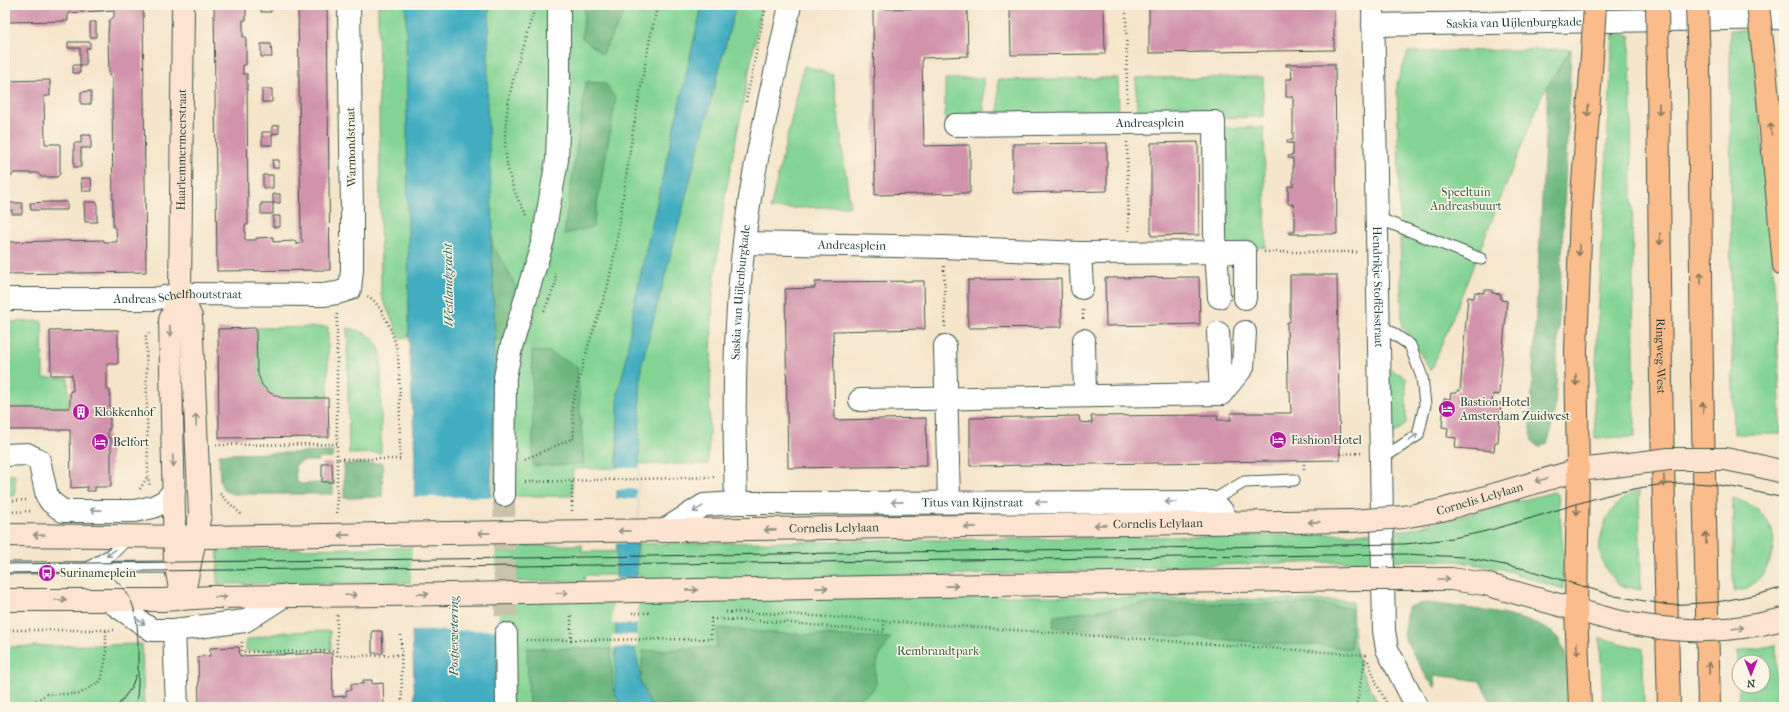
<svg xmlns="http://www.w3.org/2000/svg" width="1789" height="712" viewBox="0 0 1789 712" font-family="'IM FELL French Canon',serif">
<rect width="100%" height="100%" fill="#fcf5e5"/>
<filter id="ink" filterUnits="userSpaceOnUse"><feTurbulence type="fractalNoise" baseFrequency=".025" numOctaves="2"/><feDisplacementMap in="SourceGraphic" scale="8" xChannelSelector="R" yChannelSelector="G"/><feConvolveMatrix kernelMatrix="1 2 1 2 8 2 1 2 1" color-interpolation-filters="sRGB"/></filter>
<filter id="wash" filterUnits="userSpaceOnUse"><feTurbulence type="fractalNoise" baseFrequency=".012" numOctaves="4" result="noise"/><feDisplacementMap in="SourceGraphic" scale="16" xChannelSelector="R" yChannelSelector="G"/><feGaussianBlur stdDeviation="0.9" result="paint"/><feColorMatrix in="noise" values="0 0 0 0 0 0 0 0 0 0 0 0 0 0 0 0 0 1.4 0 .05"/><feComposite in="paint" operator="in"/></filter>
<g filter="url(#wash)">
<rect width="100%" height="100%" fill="#f5e5ca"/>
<!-- green -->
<path fill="#83d494" stroke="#518864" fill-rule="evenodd" d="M378 5H406L409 337 400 338 381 295Z
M489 5H702L635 299 617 435 616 468 573 469 572 496H495L492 234 487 104Z
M736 5H762L725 196 713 292 708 464H637L641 367Z
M1730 30 1750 31C1767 165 1777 300 1781 434H1734L1731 296Z
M1613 35H1630L1635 437 1595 438 1594 411 1598 320Z
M1571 49 1542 95 1431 371 1405 329H1402L1397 83 1408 52Z
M804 66 833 75 850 206 770 209Z
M1263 77V117L1137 119 1136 78Z
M983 78 984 122 945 123V79Z
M1118 78 1119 118 999 120 998 80Z
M1264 127 1266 247 1223 248 1221 128Z
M42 321 43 378H68L69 407H5V322Z
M328 327V398C315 398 293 401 281 398 250 390 257 353 256 328Z
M347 328C365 331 374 336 381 353V453L349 454Z
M1378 364 1406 377V424L1378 447Z
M5 475H15V496H5Z
M1554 492 1558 495 1564 561 1563 589 1502 569 1457 561 1412 560 1217 565 1007 574 640 581V575H585L584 581 217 584 218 550 582 545V552L638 551V544L1355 534 1412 529Z
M1639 492 1641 590 1618 585C1610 575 1602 566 1600 553 1597 530 1615 494 1639 492Z
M1733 498C1747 503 1762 509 1769 524 1781 545 1767 579 1745 589 1742 591 1737 591 1733 591Z
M1028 596 1352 601 1354 641 1360 668 1380 707H498L496 600Z
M330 631 331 649 246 651V640L284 632Z
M1600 638 1643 649 1644 707H1603Z
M142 644 144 707H5V647Z
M1776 645 1777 707H1739L1738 652ZM1739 662H1763V686H1739Z"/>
<!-- forest -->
<path fill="#6ab67e" stroke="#447a59" d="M585 5H629L602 54 582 38Z
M1778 43 1784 44V87Z
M1571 49 1555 408 1550 434 1547 444 1538 447 1532 441 1530 428 1548 85Z
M586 82 605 83 616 99 593 227 564 234Z
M491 242 522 296 512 335 495 341Z
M532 351 549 352 577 366 584 464 533 466Z
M333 452 332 458H318V461H302L295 466 296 481 301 484 333 482V494H233L224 490 220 482 219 454Z
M383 463 382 497 344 498V464Z
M1153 603 1317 604 1351 608V649L1316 645 1282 644 1053 627 1055 616Z
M1426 603C1454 606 1538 615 1556 636 1559 639 1563 647 1565 652 1569 665 1567 692 1568 707H1492L1480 681 1435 675 1436 688 1429 681 1403 636 1407 607Z
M718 628 774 633 891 638C881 653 871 667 877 685L868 694 859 698 858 707H651L639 679 615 694 623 707H529L527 648 611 649 613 691 641 676 643 651 716 647Z"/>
<!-- water -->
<path fill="#42adc1" stroke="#30757a" d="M406 5H489L487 104 493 229 491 242 495 341 491 492 497 628 496 707H415L412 629 415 457 409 337Z
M702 5H736L641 367 635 650 641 676 639 679 651 707H623L615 694 618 392 625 365 635 299Z"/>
<!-- pier -->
<path fill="#f5e5ca" d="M614 468H639L638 543H613L614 499H636V489H614Z
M413 497H493L499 630 410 631Z
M613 579H638L637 647 612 648V635H637V624H612Z"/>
<g id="blocks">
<!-- building -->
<path fill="#d193ac" d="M5 5H143L146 272 5 274V242L104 240V242H117L116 229 113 227 112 76H109L108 36 109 21 114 17V10L68 13V21L8 22Z
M214 5H246V20H243V37H246V65H243V74H247L248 225H245V240H256V238L273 237V242L295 241 297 245 303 241 301 238 298 5H327L330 270 217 271Z
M261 5H271V12H261Z
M1334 5V50L1149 53V6Z
M1104 6 1105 54 1011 55 1010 7Z
M967 8 968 56 922 58 924 146 970 145V193L875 195 873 9Z
M90 22H96V37H90Z
M68 42H90V48H86V65H80V73H73V65H80V48H68Z
M261 44H271L272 57H261Z
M1286 64H1335L1337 234H1289V232H1295V218L1293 204H1288V186H1293V158H1288V156L1293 155V143H1287V140H1293V97H1286V79H1292L1291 66H1286Z
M50 80V96H44L45 144H60V174L57 177H41L38 173H14L11 177H5V81Z
M262 89H272V102H262Z
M91 91V104H81V92Z
M279 125V133L272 134V145H262V132H272V126Z
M81 135H91V148H81V167H74V143H81Z
M1198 142 1199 235 1151 236V143Z
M1107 143V191L1013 193V144Z
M272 160H279V168H273Z
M263 175H273V188H263Z
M81 178H91L92 191H82Z
M273 194H280V203H273Z
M49 202H67V210H31L30 203Z
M84 202H97V222H85Z
M5 203H22V214H12V210H5Z
M261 203H273V214H261Z
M273 216H280V227H273Z
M1290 275H1337L1340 460 970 466V418L1079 416 1080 422 1092 423 1091 416 1218 415 1217 420H1231L1230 413H1291L1290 391 1288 390 1287 322H1290Z
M1199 277 1200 324 1106 326 1105 278Z
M1061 279 1062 327 968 328V280Z
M924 281 925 329 833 331 835 420 926 418 927 466 788 468 785 289 815 288V282Z
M1484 290H1492V293L1501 294V300L1507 301 1499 395 1493 394 1492 402 1501 403 1498 442H1495L1494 451 1455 448 1456 438 1447 437 1448 428 1442 427 1444 399H1450L1451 393H1457V390L1460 391 1468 297 1474 298 1475 292 1484 293Z
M256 328 257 371 262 385 270 393 282 398H328L329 437 219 438 218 329Z
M118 330V364H107V390H110V429H108V438H111V487H95V491H87V487L71 488 70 430H5V408H70V391H73L72 375H51L50 331Z
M322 463H332L333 482H322Z
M372 631H382L383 653H372Z
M239 647 240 656 332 653 333 697 346 696V690H351V684H363V680H372V684L383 683 384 707H199L198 657 210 656V648Z"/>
</g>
</g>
<g filter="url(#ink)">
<use href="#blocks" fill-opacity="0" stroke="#3f564a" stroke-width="1"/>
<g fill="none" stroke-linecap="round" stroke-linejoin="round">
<!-- street-tunnel -->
<path stroke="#cac3ac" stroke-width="22" stroke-dasharray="22 11" stroke-linecap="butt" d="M504 495 506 634"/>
<!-- lane casing -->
<g stroke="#3f564a" stroke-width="13">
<path id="lane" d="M1377 215 1385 221 1481 259
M1379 324 1410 345 1422 377 1425 405 1418 435 1381 459
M1210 502 1244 482 1294 480
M89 567 112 554 129 537
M5 568 178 567"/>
</g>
<!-- street casing -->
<g stroke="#3f564a" stroke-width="24">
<g id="street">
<path id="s1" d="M1373 5 1384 631 1387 649 1417 707"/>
<path id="s2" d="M1373 25 1784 18"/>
<path id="s3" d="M955 125 1214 122 1215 235 1219 297"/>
<path id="s4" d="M744 243 943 247 1080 253 1245 252V298"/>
<path d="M1080 253 1082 288"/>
<path id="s5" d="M5 299H153L180 294 323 295 337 293 350 289 352 270V210L349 5"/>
<path d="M1218 333 1221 394"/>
<path d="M1084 340 1085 396"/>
<path d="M945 346 949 501"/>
<path d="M860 400 1221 394 1243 367 1245 332"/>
<path d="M5 455 27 454 39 460 47 496 51 502 63 511H135L153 507 165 501 174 491"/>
<path d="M504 495 505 377 511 348 543 240 557 160 559 100V5"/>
<path id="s6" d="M736 503C733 401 734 299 750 198 760 134 777 68 790 5"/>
<path id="s7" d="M663 531 704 505 736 503 1210 502 1222 511 1229 523"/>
<path d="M108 600 152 630H174L245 621 284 596"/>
<path d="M174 630 177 707"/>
<path d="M506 634 507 707"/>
</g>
</g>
<!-- secondary casing -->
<g stroke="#3f564a" stroke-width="24">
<g id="secondary">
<path d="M180 294 191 317 200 515 184 592"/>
<path d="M1755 465 1784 472"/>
<path id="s8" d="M1403 517 1442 510 1578 470 1614 466"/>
<path id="s9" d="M523 532 1353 521"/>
<path d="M5 535 209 537 383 534"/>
<path d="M1405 579H1451L1485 584 1616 621"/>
<path d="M523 593 1354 579"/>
<path id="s10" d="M182 599 175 562 170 320 180 294 183 5"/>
<path d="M5 600H162L211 597 384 595"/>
<path d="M1761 624 1784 619"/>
</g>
</g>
<!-- highway casing -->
<g stroke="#3f564a" stroke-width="24">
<g id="highway">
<path d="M1765 68 1784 265"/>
<path d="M1699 69 1702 378 1709 707"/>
<path id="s11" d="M1658 70 1661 383 1669 707"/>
<path d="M1580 707 1576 610 1578 470 1576 350 1581 211 1591 72"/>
</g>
</g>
<!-- path -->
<path stroke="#3f564a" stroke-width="2.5" stroke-dasharray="1 3" stroke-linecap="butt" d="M1126 5 1127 103
M746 102 766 5
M1127 142 1129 233
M527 215C484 150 514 73 536 5
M1264 252H1357
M944 266 945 327
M1083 306V321
M544 311 556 283 555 273
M149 333 146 336 148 476 150 487
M216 445 337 444
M1340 454 1361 453
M337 459V314
M525 459 574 438 572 404 590 340 607 289 616 246 633 130 650 38 658 5
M1304 460V470
M525 482 716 477
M140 489 148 476
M220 494 242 515
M5 501 27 500
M572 511V481
M5 512 33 511
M337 513V459H400C399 425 401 391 398 357 397 342 382 302 367 296
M726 612 786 614 1367 655
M632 613H651
M337 615V656L401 655
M5 630H114
M401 635 402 707
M526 640H571V613
M571 640 711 639V619L781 622 884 632V621
M242 642V652L337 651
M1368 661 1378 687 1389 707
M26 707 47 694H79L101 681 106 657V630
M1356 707 1366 655"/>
<!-- lane -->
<use href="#lane" stroke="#fff" stroke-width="11"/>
<!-- street -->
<use href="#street" stroke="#fff" stroke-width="22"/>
<!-- secondary -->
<use href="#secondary" stroke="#fde4d1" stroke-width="22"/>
<!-- highway -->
<use href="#highway" stroke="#fabc8b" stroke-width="22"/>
<!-- tram -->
<path stroke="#1f3d34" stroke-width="1" d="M5 564 523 558 1404 544C1430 542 1456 538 1482 532 1548 516 1613 486 1682 483 1717 482 1751 491 1784 498
M104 572C139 593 138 622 138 658 138 674 139 691 135 707
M5 573 1404 554 1464 557 1525 569 1615 596 1669 605 1717 602 1760 594 1784 587
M117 707 131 688 136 675"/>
<!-- secondary-bridge casing -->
<g stroke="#3f564a" stroke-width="24" stroke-linecap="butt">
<path id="secondary-bridge" d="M1614 466 1669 459H1725L1755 465
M1353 521 1403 517
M383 534 523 532
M1354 579H1405
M384 595 523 593
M1616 621C1666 631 1710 634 1761 624"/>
</g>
<!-- highway-bridge casing -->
<g stroke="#3f564a" stroke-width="24" stroke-linecap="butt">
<path id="highway-bridge" d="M1657 5 1658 70
M1697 5 1699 69
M1758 5 1765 68
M1591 72 1595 5"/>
</g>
<!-- secondary-bridge -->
<use href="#secondary-bridge" stroke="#fde4d1" stroke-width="22"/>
<!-- highway-bridge -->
<use href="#highway-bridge" stroke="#fabc8b" stroke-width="22"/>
</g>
<!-- one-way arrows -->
<defs><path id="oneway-shaft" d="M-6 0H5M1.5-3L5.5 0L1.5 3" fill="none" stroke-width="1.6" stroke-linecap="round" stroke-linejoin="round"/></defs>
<g stroke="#82765b">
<use href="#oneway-shaft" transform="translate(1659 109) rotate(89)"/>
<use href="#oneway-shaft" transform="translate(1588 111) rotate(94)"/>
<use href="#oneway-shaft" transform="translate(1771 129) rotate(-96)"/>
<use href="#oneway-shaft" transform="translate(1660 239) rotate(89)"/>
<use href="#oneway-shaft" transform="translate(1579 250) rotate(93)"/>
<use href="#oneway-shaft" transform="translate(1701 278) rotate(-91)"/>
<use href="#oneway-shaft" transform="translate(1576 380) rotate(89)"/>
<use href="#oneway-shaft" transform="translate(1703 408) rotate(-91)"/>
<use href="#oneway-shaft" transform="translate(1664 481) rotate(89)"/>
<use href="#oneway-shaft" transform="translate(1577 509) rotate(91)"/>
<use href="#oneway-shaft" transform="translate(1706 538) rotate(-91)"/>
<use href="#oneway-shaft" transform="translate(1577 649) rotate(86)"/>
<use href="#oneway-shaft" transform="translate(1709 668) rotate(-91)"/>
</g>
<g stroke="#8e9082">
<use href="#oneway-shaft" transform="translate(170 331) rotate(88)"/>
<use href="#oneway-shaft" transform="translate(196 420) rotate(-93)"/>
<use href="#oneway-shaft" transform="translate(173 461) rotate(88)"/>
<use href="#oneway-shaft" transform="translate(1541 480) rotate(165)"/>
<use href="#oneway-shaft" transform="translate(1314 522) rotate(179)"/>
<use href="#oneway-shaft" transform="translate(1100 525) rotate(179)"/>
<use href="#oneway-shaft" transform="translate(970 527) rotate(179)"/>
<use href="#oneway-shaft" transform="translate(770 530) rotate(179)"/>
<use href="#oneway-shaft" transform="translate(624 531) rotate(179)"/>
<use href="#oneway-shaft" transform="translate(484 533) rotate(179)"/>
<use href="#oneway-shaft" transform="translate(39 535) rotate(180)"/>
<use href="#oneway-shaft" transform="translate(344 535) rotate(179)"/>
<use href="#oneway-shaft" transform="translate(1444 579)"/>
<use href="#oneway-shaft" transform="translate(952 586) rotate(-1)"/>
<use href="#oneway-shaft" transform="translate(822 588) rotate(-1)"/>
<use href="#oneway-shaft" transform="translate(692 590) rotate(-1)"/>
<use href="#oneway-shaft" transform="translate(562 593) rotate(-1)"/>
<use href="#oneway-shaft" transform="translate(423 594) rotate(-1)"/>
<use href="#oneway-shaft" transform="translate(351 595) rotate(-1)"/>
<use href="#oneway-shaft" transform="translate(221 597) rotate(-1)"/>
<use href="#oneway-shaft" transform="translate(61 600)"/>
<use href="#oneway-shaft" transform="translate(1738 628) rotate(-9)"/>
</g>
<g stroke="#8f9e9a">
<use href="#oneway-shaft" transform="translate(1413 437) rotate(-37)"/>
<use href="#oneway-shaft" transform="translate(897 502) rotate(179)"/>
<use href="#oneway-shaft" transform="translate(1041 502) rotate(-180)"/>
<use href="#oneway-shaft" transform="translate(1171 502) rotate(-180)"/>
<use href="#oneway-shaft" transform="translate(698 509) rotate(148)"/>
<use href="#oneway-shaft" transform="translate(96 510) rotate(-179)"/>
<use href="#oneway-shaft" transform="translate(111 553) rotate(143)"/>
<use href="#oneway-shaft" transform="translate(140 621) rotate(35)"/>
</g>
</g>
<!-- icons -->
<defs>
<g id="hotel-disc" transform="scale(0.9)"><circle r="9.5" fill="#b5179e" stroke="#fcf5e5"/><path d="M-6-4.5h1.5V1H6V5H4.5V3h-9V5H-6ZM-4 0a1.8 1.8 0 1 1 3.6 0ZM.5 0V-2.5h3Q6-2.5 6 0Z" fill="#fff"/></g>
<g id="building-disc" transform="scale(0.9)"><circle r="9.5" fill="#b5179e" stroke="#fcf5e5"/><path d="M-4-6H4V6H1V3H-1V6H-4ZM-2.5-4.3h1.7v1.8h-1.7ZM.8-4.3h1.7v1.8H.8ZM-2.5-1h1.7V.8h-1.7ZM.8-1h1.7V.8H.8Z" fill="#fff"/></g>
<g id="bus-disc" transform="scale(0.9)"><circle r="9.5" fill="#b5179e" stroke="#fcf5e5"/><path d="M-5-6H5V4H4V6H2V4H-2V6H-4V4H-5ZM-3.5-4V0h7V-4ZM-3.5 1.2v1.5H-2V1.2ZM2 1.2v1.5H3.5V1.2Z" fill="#fff"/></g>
</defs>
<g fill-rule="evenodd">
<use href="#hotel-disc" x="1447" y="409"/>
<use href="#building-disc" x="81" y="412"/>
<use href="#hotel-disc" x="1278" y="440"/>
<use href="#hotel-disc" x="100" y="442"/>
<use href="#bus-disc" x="47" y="573"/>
</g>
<g text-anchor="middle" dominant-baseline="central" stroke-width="3" stroke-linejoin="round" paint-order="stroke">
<!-- street labels -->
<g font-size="12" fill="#1f3d34" stroke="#fcf5e5">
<text stroke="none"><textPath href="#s2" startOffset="141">Saskia van Uijlenburgkade</textPath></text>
<text stroke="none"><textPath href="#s3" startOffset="195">Andreasplein</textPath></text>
<text transform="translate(351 147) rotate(-91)">Warmondstraat</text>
<text stroke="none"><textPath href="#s10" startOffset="452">Haarlemmermeerstraat</textPath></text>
<text stroke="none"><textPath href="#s4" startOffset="108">Andreasplein</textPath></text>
<text stroke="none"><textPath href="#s1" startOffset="282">Hendrikje Stoffelsstraat</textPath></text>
<text stroke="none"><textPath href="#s6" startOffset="211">Saskia van Uijlenburgkade</textPath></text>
<text stroke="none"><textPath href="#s5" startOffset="173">Andreas Schelfhoutstraat</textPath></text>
<text stroke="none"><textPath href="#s11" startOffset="286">Ringweg-West</textPath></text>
<text stroke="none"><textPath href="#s8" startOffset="79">Cornelis Lelylaan</textPath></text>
<text stroke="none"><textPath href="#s7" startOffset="317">Titus van Rijnstraat</textPath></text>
<text stroke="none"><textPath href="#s9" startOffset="635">Cornelis Lelylaan</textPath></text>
<text stroke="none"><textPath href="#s9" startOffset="311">Cornelis Lelylaan</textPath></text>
</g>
<!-- park labels -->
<g font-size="12" fill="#335b47" stroke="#fcf5e5">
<text x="1466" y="192">Speeltuin<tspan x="1466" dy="14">Andreasbuurt</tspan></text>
<text x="938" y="651">Rembrandtpark</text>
</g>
<!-- poi labels -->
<g font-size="12" fill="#1f3d34" stroke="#fcf5e5" text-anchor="start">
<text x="1460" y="402">Bastion Hotel<tspan x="1460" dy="14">Amsterdam Zuidwest</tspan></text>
<text x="94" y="412">Klokkenhof</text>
<text x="1291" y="440">Fashion Hotel</text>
<text x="113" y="442">Belfort</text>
<text x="60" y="573">Surinameplein</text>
</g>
<!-- water labels -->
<g font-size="13" font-style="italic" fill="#2a5f5e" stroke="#fcf5e5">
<text transform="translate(448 285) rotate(-91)">Westlandgracht</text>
<text transform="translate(453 636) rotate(-90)">Postjeswetering</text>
</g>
</g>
<!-- margin -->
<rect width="1789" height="712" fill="none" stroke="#fcf5e5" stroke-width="20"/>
<!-- north arrow -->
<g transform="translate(1751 674) rotate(180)"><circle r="19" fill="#fcf5e5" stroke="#a4ab9e"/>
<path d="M0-3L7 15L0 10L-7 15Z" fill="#b5179e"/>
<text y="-6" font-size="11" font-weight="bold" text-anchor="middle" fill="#1f3d34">N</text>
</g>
</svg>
